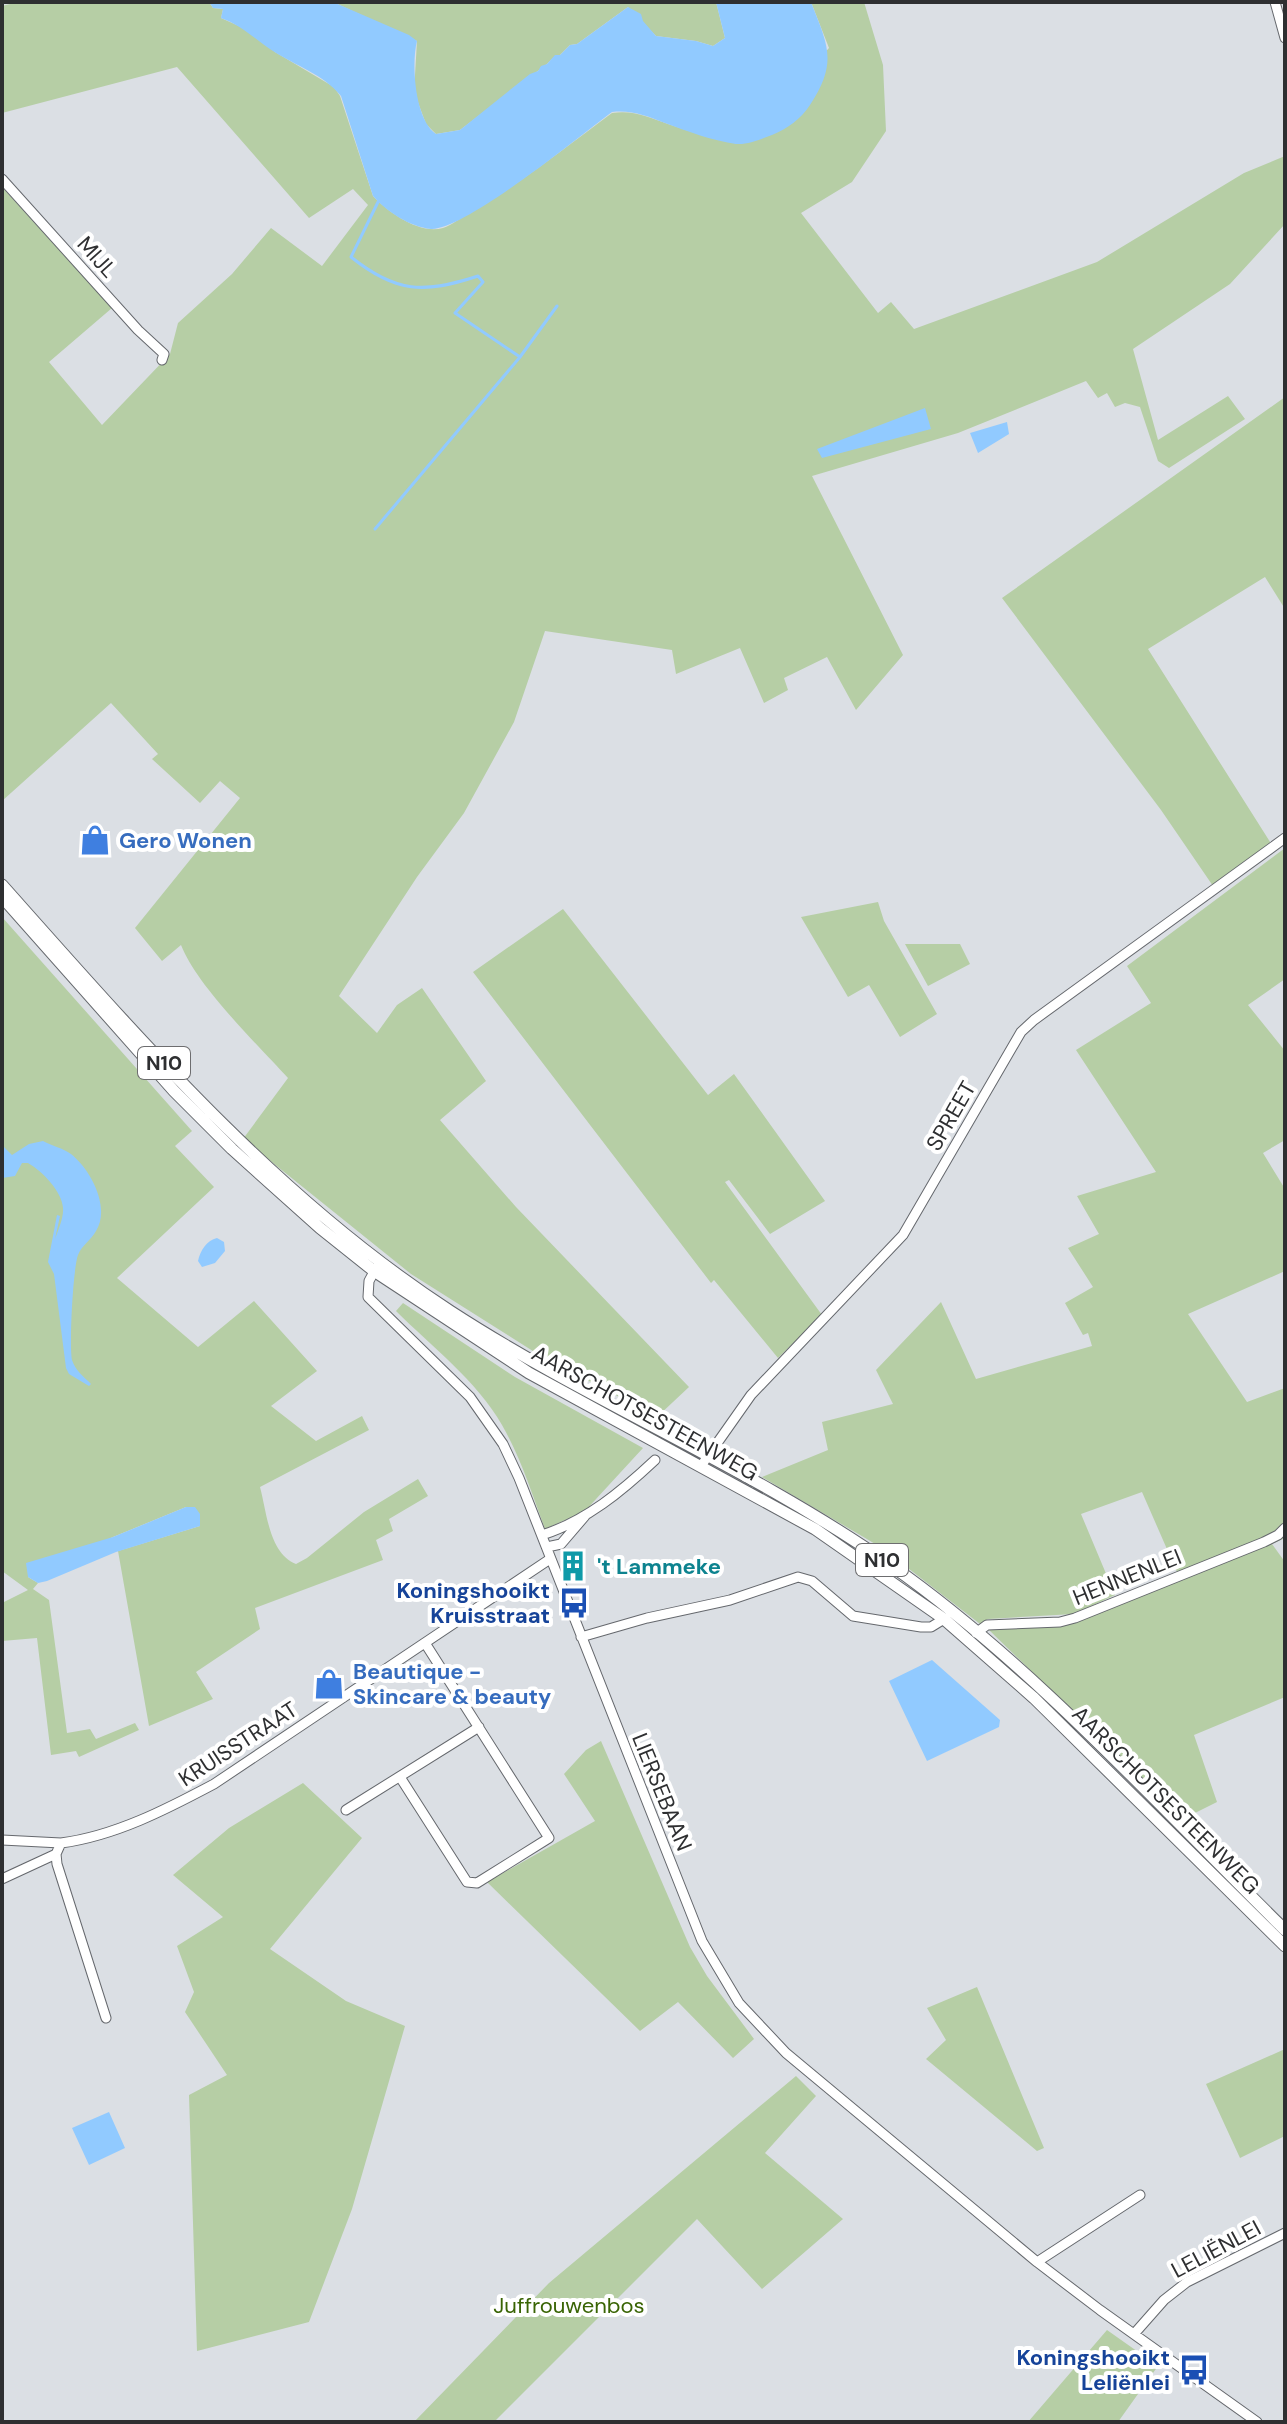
<svg xmlns="http://www.w3.org/2000/svg" width="1287" height="2424" viewBox="0 0 1287 2424" font-family="'DM Sans',sans-serif">
<rect width="100%" height="100%" fill="#dbdfe4"/>
<!-- green -->
<path fill="#b6cea5" d="M18 2H209L213 8 223 9 221 18 250 31 275 52 334 87 340 96 373 196C388 212 420 235 443 228 452 225 462 217 470 212 520 184 566 147 612 113 634 110 648 117 668 124 691 132 715 138 738 144L829 48 811 2H864L883 65 886 131 852 182 801 213 878 313 891 302 914 329 1097 262 1244 173 1285 156V224L1230 284 1133 349 1158 440 1228 396 1245 419 1169 468 1158 461 1140 407 1125 403 1115 407 1107 393 1098 398 1086 381 958 433 812 476 903 655 856 710 827 657 784 678 788 690 764 703 740 648 676 674 672 650 545 631 514 722 464 813 417 877 339 996 377 1033 397 1005 422 988 486 1081 440 1120 516 1207 689 1387 657 1417 536 1353 411 1274 243 1139 288 1078C257 1044 197 986 181 945L162 961 135 928C170 885 205 841 240 798L220 781 200 803 152 759 158 754 111 703 2 801V187L112 308 49 362 102 425 170 354 178 323 232 274 271 228 322 266 368 205 353 189 309 218 177 67 2 113V6Z
M333 2H716L725 38 713 46 696 41 656 36 628 7 577 44 570 45 560 55 555 56 547 64 460 130 436 134 426 124 414 92 417 41Z
M1285 397V609L1265 577 1148 649 1272 845 1213 886 1161 810 1002 598Z
M1285 848V979L1248 1005 1285 1051V1140L1263 1153 1285 1189V1271L1188 1314 1247 1402 1285 1388V1538L1272 1544 1285 1562V1697L1194 1735 1217 1802 1183 1819 988 1629 1085 1618 1271 1544 1270 1537 1177 1572 1142 1492 1081 1514 1115 1595 1074 1614 988 1619 980 1624 882 1548 762 1477 828 1450 822 1422 893 1404 876 1370 941 1302 976 1379 1092 1346 1088 1333 1083 1335 1065 1303 1093 1287 1068 1248 1099 1234 1077 1196 1156 1172 1076 1050 1151 1003 1127 966Z
M878 902 884 921 937 1014 900 1037 869 985 848 997 801 917Z
M563 909 708 1095 734 1074 825 1201 770 1234 729 1180 725 1182 822 1315 778 1358 714 1280 711 1283 473 972Z
M2 917 192 1131 175 1146 214 1187 117 1278 198 1347 254 1301 317 1371 271 1406 316 1441 362 1416 369 1430 260 1487C267 1513 269 1553 296 1564L307 1558 364 1512 418 1479 428 1496 389 1519 393 1531 376 1540 383 1560 255 1608 260 1629 196 1672 213 1699 149 1726 118 1551 200 1526 186 1507 113 1537 28 1577 38 1583 33 1589 49 1600 67 1733 90 1729 96 1739 135 1723 139 1730 79 1757 76 1751 51 1755 37 1638 2 1641V1603L28 1590 2 1571Z
M905 944H960L970 964 928 986Z
M403 1303 515 1377 643 1448 585 1511 545 1529C532 1494 521 1458 502 1425 477 1381 432 1347 396 1311Z
M601 1741 690 1947 707 1976 754 2039 733 2058 678 2002 640 2031 487 1882 595 1821 564 1774 586 1750Z
M303 1783 362 1838 270 1949 346 2001 405 2026 352 2209 309 2322 197 2351 189 2095 227 2075 185 2012 194 1992 177 1946 223 1917 173 1875 229 1828Z
M977 1987 1044 2148 1037 2151 926 2059 946 2040 927 2008Z
M1285 2049V2136L1240 2158 1206 2084Z
M796 2076 816 2096 765 2153 843 2219 762 2289 697 2219 494 2422H414L549 2283Z
M1107 2330 1158 2366 1118 2422H1028Z"/>
<!-- water -->
<path fill="#91caff" d="M209 2H333L409 35 417 41C411 64 415 120 436 134L460 130 530 74 538 71 541 66 547 64 555 55H560L570 45 577 44 628 7 641 14 643 21 656 36 696 41 713 46 725 38 716 2H811C828 46 838 62 810 105 801 119 787 129 772 135 761 139 748 145 736 144 714 141 686 131 665 123 646 116 633 110 612 112 580 136 464 231 431 229 410 227 386 211 373 196L341 96C323 74 296 66 273 51 255 39 241 25 221 18L223 9 213 8Z
M925 408 931 429 822 458 817 449Z
M1007 422 1009 434 978 453 970 433Z
M43 1141C52 1146 63 1148 71 1154 90 1169 111 1207 96 1231 91 1240 82 1245 78 1255 73 1269 69 1345 72 1360 75 1370 84 1377 91 1384L89 1386 69 1374 66 1368 54 1274 48 1262 57 1215 60 1216 55 1239C58 1231 64 1217 63 1208 62 1191 42 1171 28 1163H22L15 1176 2 1178V1145L12 1155 29 1144Z
M217 1238 224 1242 225 1251 215 1263 202 1267 198 1261C200 1251 207 1240 217 1238Z
M186 1507H195L200 1514V1526L116 1552 47 1581 38 1583 28 1577 26 1563 113 1537Z
M932 1660 1000 1720 999 1727 927 1761 889 1681Z
M109 2112 125 2148 89 2165 72 2128Z"/>
<g fill="none" stroke-linecap="round" stroke-linejoin="round">
<!-- stream -->
<path stroke="#91caff" stroke-width="3" d="M378 202 351 257C396 293 424 294 478 276L483 282 455 313 520 357
M375 529 520 357 557 306"/>
<!-- minor casing -->
<g stroke="#65686d" stroke-width="11">
<path id="minor" d="M1275 2 1285 38
M2 179 138 330 164 354 162 360
M376 1268 369 1281 368 1297 470 1397 503 1444 519 1478 702 1941 739 2003 786 2053 1037 2262 1100 2310 1257 2422
M701 1466 751 1395 903 1235 1021 1032 1034 1020 1285 838
M542 1535C586 1521 622 1491 655 1460
M547 1547 561 1544 585 1516
M976 1633 987 1625 1060 1622 1075 1618 1264 1542 1278 1535 1285 1528
M581 1637 647 1618 730 1600 798 1577 812 1581 853 1616 921 1627H931L944 1619
M400 1777 467 1882 477 1883 549 1838 425 1643
M346 1810 479 1727
M2 1840 61 1843
M56 1854 57 1864 106 2018
M2 1879 56 1854 61 1843C115 1836 167 1809 214 1784L550 1559
M1037 2262 1140 2195
M1134 2334 1164 2300 1187 2282 1285 2233"/>
</g>
<!-- major casing -->
<g stroke="#65686d" stroke-width="13">
<path id="major" d="M2 885C139 1039 276 1198 450 1311 593 1404 753 1468 892 1566 1034 1666 1161 1808 1285 1930
M2 897 174 1091 232 1149 320 1228 374 1271 529 1373 815 1529 944 1619 1034 1698 1285 1946"/>
</g>
<!-- minor -->
<use href="#minor" stroke="#fff" stroke-width="9"/>
<!-- major -->
<use href="#major" stroke="#fff" stroke-width="11"/>
</g>
<!-- icons -->
<defs>
<g id="shop-bare" transform="scale(2.4)"><path d="M-5-2.5h2.3a2.7 3.5 0 0 1 5.4 0H5L5.5 6h-11ZM-1.5-2.5h3a1.5 2.3 0 0 0-3 0Z" fill="#3f7fe0" stroke="#fff" stroke-width="2.5" paint-order="stroke"/></g>
<g id="building-bare" transform="scale(2.4)"><path d="M-4-6H4V6H1V3H-1V6H-4ZM-2.5-4.3h1.7v1.8h-1.7ZM.8-4.3h1.7v1.8H.8ZM-2.5-1h1.7V.8h-1.7ZM.8-1h1.7V.8H.8Z" fill="#0f9aa8" stroke="#fff" stroke-width="2.5" paint-order="stroke"/></g>
<g id="bus-bare" transform="scale(2.4)"><path d="M-5-6H5V4H4V6H2V4H-2V6H-4V4H-5ZM-3.5-4V0h7V-4ZM-3.5 1.2v1.5H-2V1.2ZM2 1.2v1.5H3.5V1.2Z" fill="#1a4fb4" stroke="#fff" stroke-width="2.5" paint-order="stroke"/></g>
</defs>
<g fill-rule="evenodd">
<use href="#shop-bare" x="95" y="840"/>
<use href="#building-bare" x="573" y="1566"/>
<use href="#bus-bare" x="574" y="1603"/>
<use href="#shop-bare" x="329" y="1684"/>
<use href="#bus-bare" x="1194" y="2370"/>
</g>
<g text-anchor="middle" dominant-baseline="central" stroke-width="8" stroke-linejoin="round" paint-order="stroke">
<!-- shield labels -->
<g fill="#fff" stroke="#6d6d6f" stroke-width="2">
<rect x="138" y="1047" width="52" height="32" rx="6"/>
<rect x="856" y="1544" width="52" height="32" rx="6"/>
</g>
<g font-size="20" font-weight="bold" fill="#2e2f31">
<text x="164" y="1063">N10</text>
<text x="882" y="1560">N10</text>
</g>
<!-- street labels -->
<g font-size="22" fill="#2e2f31" stroke="#fff">
<text transform="translate(97 257) rotate(48)">MIJL</text>
<text transform="translate(951 1116) rotate(-60)">SPREET</text>
<text transform="translate(645 1413) rotate(29)">AARSCHOTSESTEENWEG</text>
<text transform="translate(1127 1577) rotate(-22)">HENNENLEI</text>
<text transform="translate(238 1744) rotate(-33)">KRUISSTRAAT</text>
<text transform="translate(662 1792) rotate(68)">LIERSEBAAN</text>
<text transform="translate(1166 1800) rotate(45)">AARSCHOTSESTEENWEG</text>
<text transform="translate(1216 2249) rotate(-28)">LELIËNLEI</text>
</g>
<!-- shop labels -->
<g font-size="22" font-weight="bold" fill="#366cbe" stroke="#fff" text-anchor="start">
<text x="119" y="840">Gero Wonen</text>
<text x="353" y="1671">Beautique -<tspan x="353" dy="25">Skincare &amp; beauty</tspan></text>
</g>
<!-- culture labels -->
<g font-size="22" font-weight="bold" fill="#0d838f" stroke="#fff" text-anchor="start">
<text x="597" y="1566">'t Lammeke</text>
</g>
<!-- transit labels -->
<g font-size="22" font-weight="bold" fill="#164399" stroke="#fff" text-anchor="end">
<text x="550" y="1590">Koningshooikt<tspan x="550" dy="25">Kruisstraat</tspan></text>
<text x="1170" y="2357">Koningshooikt<tspan x="1170" dy="25">Leliënlei</tspan></text>
</g>
<!-- park labels -->
<g font-size="22" fill="#396404" stroke="#fff">
<text x="569" y="2305">Juffrouwenbos</text>
</g>
</g>
<!-- border -->
<rect width="1287" height="2424" fill="none" stroke="#2e2f31" stroke-width="8"/>
</svg>
